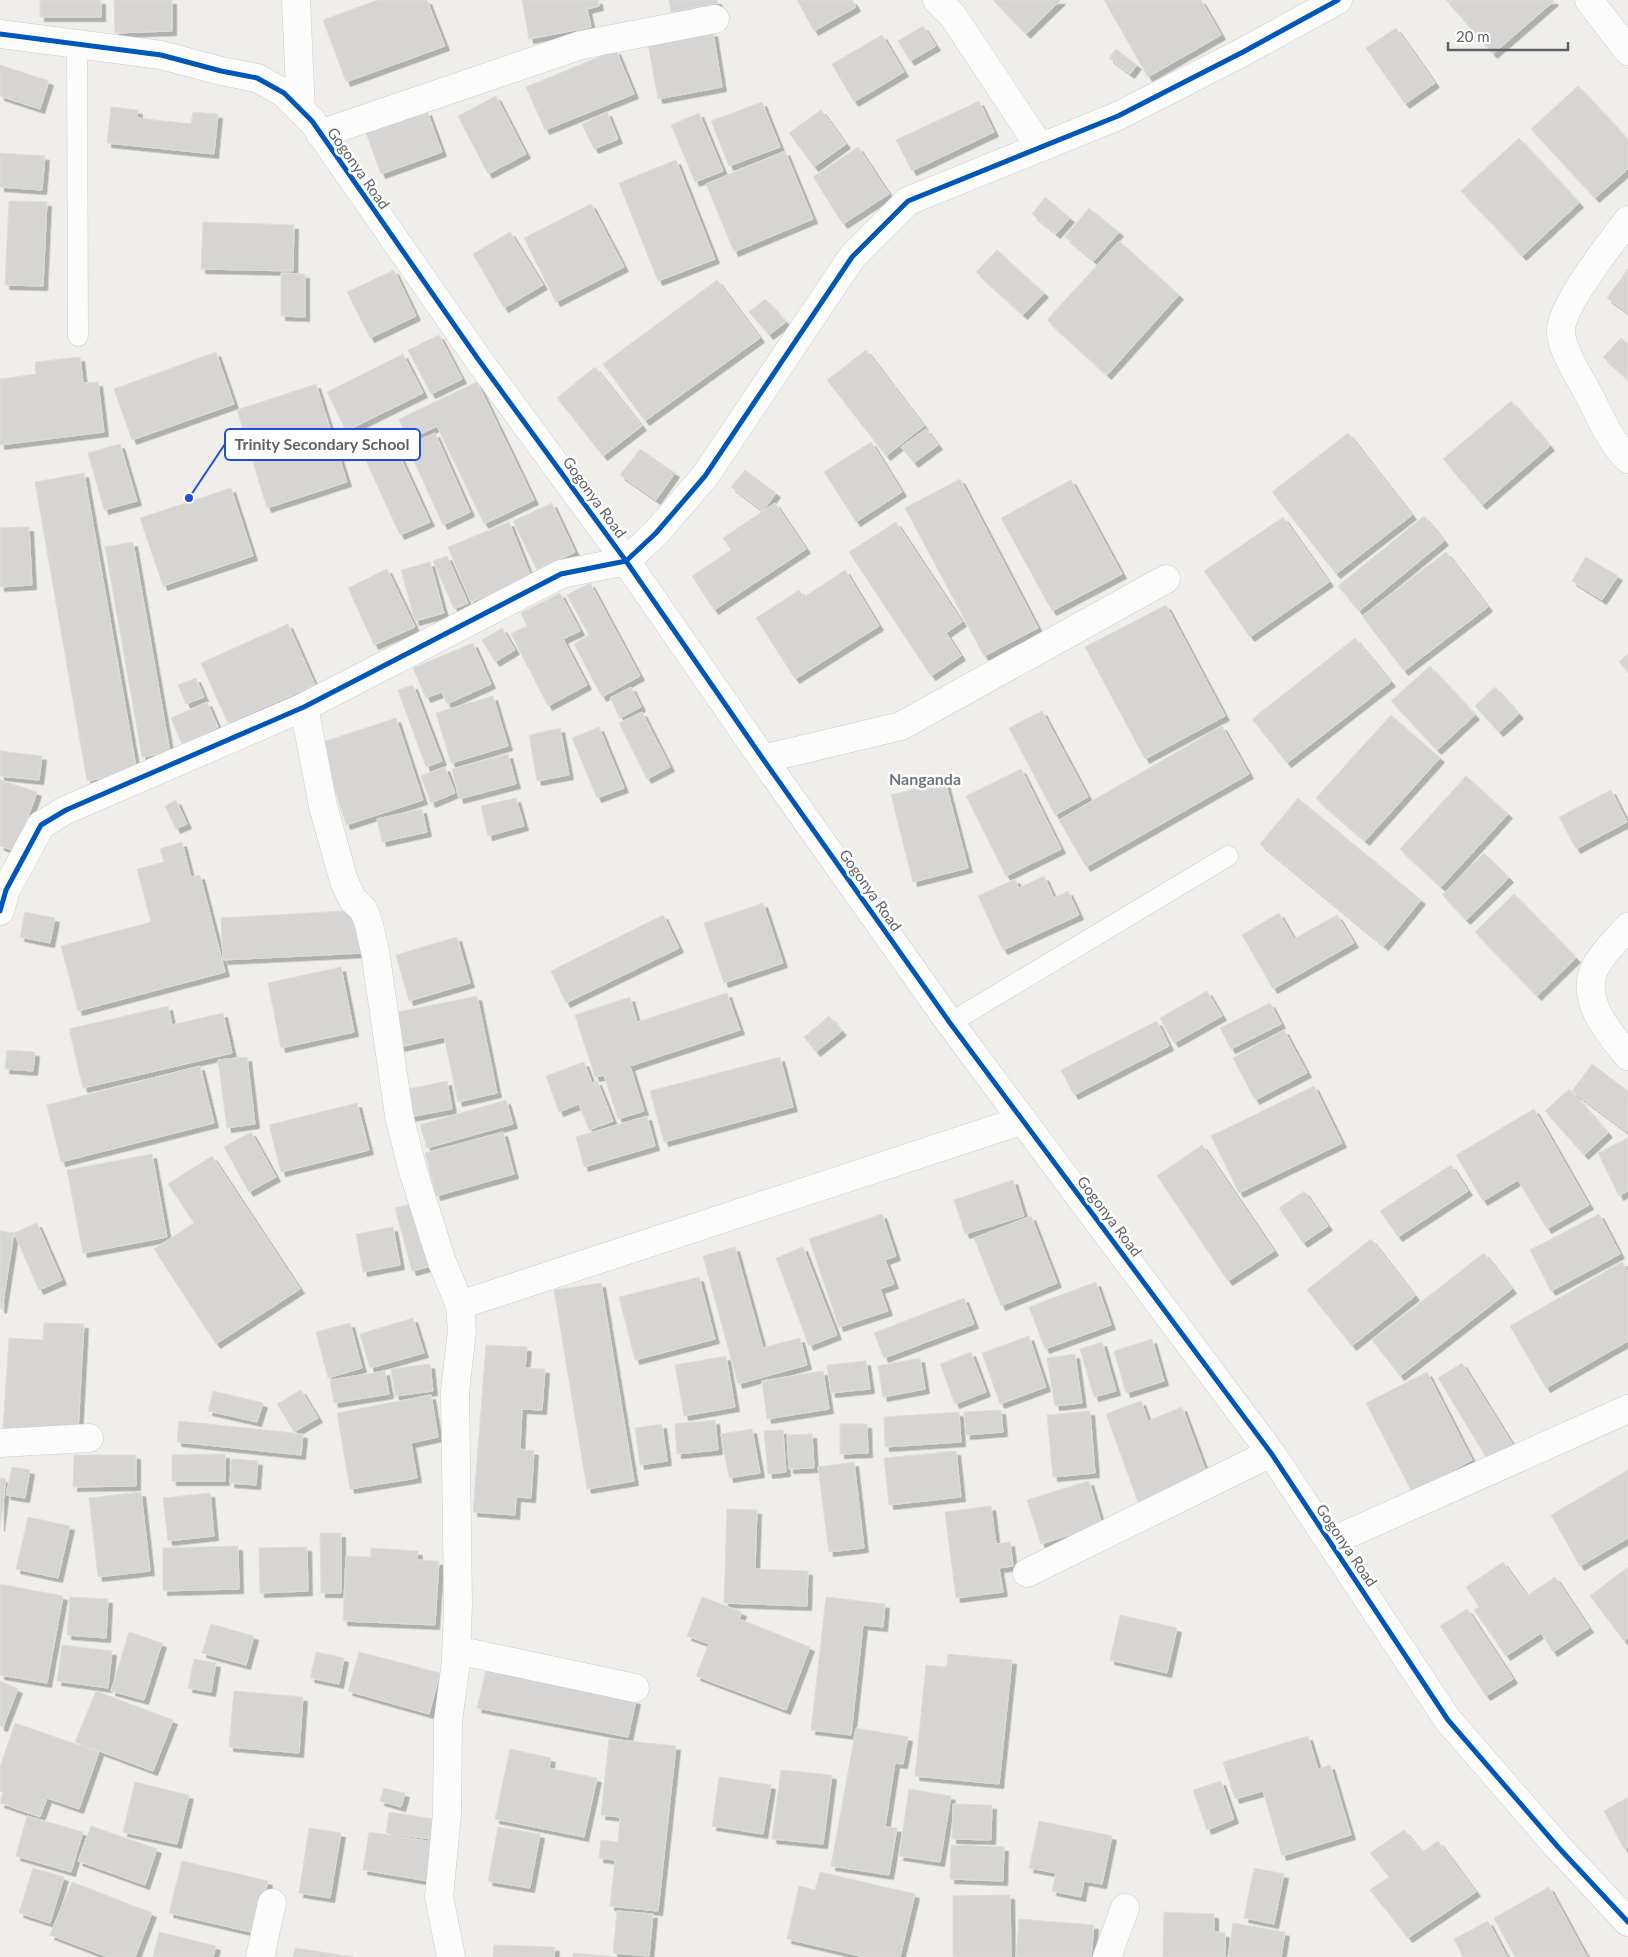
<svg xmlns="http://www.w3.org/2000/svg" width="1628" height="1957" viewBox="0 0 1628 1957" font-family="Lato,sans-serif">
<defs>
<filter id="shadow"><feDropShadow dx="4.5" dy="4.5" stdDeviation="0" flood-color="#0004"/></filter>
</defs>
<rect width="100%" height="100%" fill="#efeeea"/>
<!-- building -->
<path fill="#d6d5d3" stroke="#deddd9" filter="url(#shadow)" d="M40 0H101V17H40Z
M114 0H172V31L115 33Z
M378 0H427L445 46 346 82 323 20Z
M522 0H598L599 6 587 9 591 27 529 39Z
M669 0H717L718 3 671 12Z
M797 0H852L856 7 814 31Z
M993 0H1061L1026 34Z
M1104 0H1201L1221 35 1148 77Z
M1446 0H1553L1554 1 1493 54Z
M923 26 936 46 910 61 898 41Z
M1396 28 1435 83 1405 104 1366 48Z
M713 32 722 87 658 99 648 44Z
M882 35 904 72 854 102 832 64Z
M1116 49 1137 65 1130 74 1109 58Z
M616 50 634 94 545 130 526 87Z
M0 65 49 81 40 109 0 96Z
M1578 86 1628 140V169L1595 198 1531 129Z
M496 96 526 154 488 174 458 116Z
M979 101 994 132 912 171 896 140Z
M762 102 780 147 729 166 711 121Z
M111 107 138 110 137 118 191 124 193 112 218 114 214 154 107 143Z
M821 110 846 144 814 167 789 133Z
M427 111 442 152 381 174 366 133Z
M607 112 618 139 594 149 582 124Z
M699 113 723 171 695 182 671 125Z
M1519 138 1579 203 1522 256 1461 191Z
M858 147 889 194 843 224 813 177Z
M785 151 813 219 734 252 706 184Z
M0 153 45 156 42 190 0 187Z
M676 160 715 259 658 281 619 183Z
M1045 197 1070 218 1056 234 1032 214Z
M9 201 47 202 43 286 5 285Z
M591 204 624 267 556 302 524 238Z
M1089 208 1119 232 1094 261 1065 237Z
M203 222 294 225 293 271 201 269Z
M510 232 543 285 504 308 473 254Z
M1119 241 1179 295 1107 375 1047 320Z
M997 250 1044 293 1023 315 976 272Z
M1628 269V313L1607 298Z
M394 270 416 316 370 338 347 292Z
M281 273 305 274V317L281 316Z
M717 280 760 338 645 421 603 364Z
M765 299 786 322 769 335 749 312Z
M439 335 462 379 431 394 408 350Z
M1621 338 1628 344V379L1603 357Z
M866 350 924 426 886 456 827 380Z
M216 352 234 404 132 440 114 389Z
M403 354 423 393 346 431 327 392Z
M80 357 83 383 98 382 104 432 0 445V379L36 374 35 362Z
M595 367 642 426 603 456 557 398Z
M477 382 534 500 484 524 437 426 408 440 399 419Z
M316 384 347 482 267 508 237 410Z
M1511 401 1550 446 1482 505 1443 459Z
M926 429 938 445 914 463 901 447Z
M435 433 470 512 443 525 407 446Z
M1348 433 1412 515 1336 574 1272 492Z
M871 442 902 492 856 522 824 472Z
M120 444 137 501 104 510 88 453Z
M396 448 430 522 400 535 366 461Z
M640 449 675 473 656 500 620 475Z
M745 470 776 493 763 511 731 487Z
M84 473 137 772 87 781 35 482Z
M960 479 1038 628 984 656 905 508Z
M1071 480 1122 574 1052 611 1001 518Z
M231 488 253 556 163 586 140 518Z
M552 503 575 552 537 570 513 521Z
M775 503 806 549 714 610 692 576 731 550 723 538Z
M1424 516 1444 541 1359 611 1338 586Z
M1283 517 1329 582 1250 637 1204 571Z
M509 522 531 577 471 602 448 547Z
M896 522 962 622 946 633 961 656 931 676 849 552Z
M29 527 32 585 0 587V528Z
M133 542 170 752 142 757 105 547Z
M1446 552 1488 607 1404 671 1362 616Z
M447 556 468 603 454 609 433 561Z
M1586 557 1618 576 1602 600 1572 581Z
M430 562 444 613 415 621 401 570Z
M387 569 415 627 374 645 348 588Z
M845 570 879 626 795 679 756 618 799 590 804 597Z
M590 583 640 676 602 697 574 644 589 635 567 595Z
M560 593 580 631 563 639 587 685 548 706 511 634 527 626 521 613Z
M1166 605 1225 716 1145 759 1085 647Z
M288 624 315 685 228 723 201 663Z
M502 628 515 650 495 662 482 640Z
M1355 638 1391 682 1287 763 1252 719Z
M473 643 491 684 447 704 442 692 426 698 413 668Z
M1628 654V672L1619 662Z
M1430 666 1475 715 1437 750 1391 701Z
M196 678 204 697 186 704 178 685Z
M413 685 442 761 426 767 398 690Z
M631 687 641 707 620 718 610 698Z
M1495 687 1519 714 1499 732 1475 706Z
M493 696 508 746 451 763 436 713Z
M207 702 218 727 182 744 171 718Z
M1042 711 1088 797 1055 815 1009 728Z
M642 712 670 767 647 779 619 723Z
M1391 715 1440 758 1365 841 1316 798Z
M396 718 423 800 346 825 320 743Z
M1222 726 1249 774 1086 867 1059 820Z
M599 727 624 788 597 798 572 738Z
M560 728 569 775 537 781 529 735Z
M0 751 42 756 39 780 0 776Z
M508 754 516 784 459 799 452 769Z
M445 767 455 793 431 803 421 776Z
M1021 769 1061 849 1006 876 966 796Z
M1466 776 1508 814 1441 887 1400 849Z
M0 780 37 792 16 851 0 846Z
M945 781 968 868 913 882 891 795Z
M1611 790 1627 822 1576 849 1559 817Z
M516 798 524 826 488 836 481 806Z
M1298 798 1421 900 1384 946 1260 844Z
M176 800 187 824 176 829 165 806Z
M422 809 427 832 382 842 377 819Z
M182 842 191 877 200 875 225 972 78 1011 61 946 151 922 137 869 164 862 160 849Z
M1484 853 1509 878 1466 920 1442 895Z
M1044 876 1054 898 1068 891 1079 915 1003 950 978 896 1015 879 1019 888Z
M1514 894 1576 958 1537 996 1475 932Z
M763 903 783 963 724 983 704 923Z
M362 910 364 953 223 960 221 918Z
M25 912 55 918 50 943 20 937Z
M1279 913 1294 939 1337 915 1354 943 1273 989 1242 935Z
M663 915 679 948 566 1003 551 971Z
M457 937 470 983 409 1001 396 955Z
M341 967 354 1032 281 1048 268 983Z
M1207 991 1222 1016 1174 1043 1160 1018Z
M727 993 740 1030 630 1066 644 1111 618 1119 604 1075 595 1077 575 1015 630 997 637 1022Z
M477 996 497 1093 458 1102 444 1037 400 1047 393 1013Z
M1270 1003 1281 1024 1231 1049 1220 1028Z
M168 1006 172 1025 223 1013 232 1053 83 1088 69 1029Z
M829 1016 842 1031 816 1052 804 1037Z
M1157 1021 1169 1046 1074 1095 1061 1070Z
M1284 1030 1307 1073 1255 1100 1233 1058Z
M7 1050 35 1052 33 1071 5 1069Z
M247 1057 255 1124 227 1128 218 1060Z
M780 1057 793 1107 664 1142 650 1091Z
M584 1062 592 1083 597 1081 613 1121 589 1130 579 1104 559 1112 546 1076Z
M1592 1064 1628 1091 1627 1132 1572 1091Z
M200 1066 214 1123 61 1162 47 1105Z
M447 1081 452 1109 404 1118 399 1091Z
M1314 1086 1342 1143 1239 1193 1211 1136Z
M1569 1089 1608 1133 1584 1155 1545 1111Z
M506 1100 513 1124 427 1148 420 1125Z
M357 1103 369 1150 281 1172 269 1125Z
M1534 1109 1589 1205 1547 1229 1518 1180 1483 1201 1456 1155Z
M647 1116 655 1146 584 1167 576 1137Z
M251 1132 276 1177 249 1192 224 1147Z
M503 1132 514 1174 436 1196 425 1153Z
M1628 1138V1191L1619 1196 1598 1153Z
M1202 1145 1274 1251 1228 1281 1157 1176Z
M152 1154 167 1237 83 1253 67 1170Z
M212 1156 300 1289 216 1344 154 1249 194 1223 168 1184Z
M1451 1165 1468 1191 1398 1237 1380 1211Z
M1013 1180 1024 1216 965 1234 954 1200Z
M1304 1191 1328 1226 1303 1243 1279 1208Z
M419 1202 435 1265 412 1271 395 1208Z
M882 1214 896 1256 885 1260 894 1284 880 1289 888 1311 839 1327 809 1239Z
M1599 1214 1620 1254 1551 1291 1530 1250Z
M1031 1216 1057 1283 1001 1306 974 1238Z
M37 1223 62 1280 39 1290 14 1233Z
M393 1227 400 1265 363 1272 356 1234Z
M0 1231 14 1233 2 1309 0 1308Z
M1371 1239 1415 1296 1352 1346 1307 1290Z
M735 1247 763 1348 800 1338 807 1365 738 1384 703 1256Z
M803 1247 837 1335 809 1346 776 1258Z
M1484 1253 1512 1289 1400 1376 1372 1340Z
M1622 1262 1628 1272V1341L1546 1388 1510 1326Z
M699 1277 715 1339 635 1360 619 1297Z
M1096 1282 1111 1325 1045 1349 1029 1307Z
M601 1283 634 1481 587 1489 554 1290Z
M964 1298 974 1324 884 1358 874 1333Z
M413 1318 424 1353 370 1368 360 1334Z
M44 1323 84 1324 78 1432 3 1428 9 1338 43 1340Z
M350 1323 362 1368 328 1378 316 1332Z
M1029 1336 1046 1387 1000 1404 982 1353Z
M1152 1339 1164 1381 1126 1393 1114 1351Z
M1102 1342 1116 1391 1094 1397 1080 1349Z
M486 1345 527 1347 525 1368 545 1369 542 1410 522 1409 520 1449 534 1451 531 1498 516 1497 515 1515 473 1512Z
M971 1352 986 1392 955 1404 940 1364Z
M1075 1354 1082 1403 1055 1406 1047 1358Z
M726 1356 735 1407 684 1416 675 1365Z
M920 1358 925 1389 883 1397 878 1366Z
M866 1361 870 1389 831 1393 827 1365Z
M1462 1363 1514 1447 1489 1462 1438 1378Z
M430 1364 433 1391 395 1396 391 1369Z
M385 1371 389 1394 334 1403 330 1380Z
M823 1371 829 1409 767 1419 762 1381Z
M1427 1372 1472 1460 1412 1492 1366 1403Z
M301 1390 318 1418 294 1432 277 1404Z
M213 1391 263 1403 257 1422 208 1411Z
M431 1395 438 1437 411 1443 417 1478 350 1489 337 1413Z
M1141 1401 1148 1421 1182 1407 1208 1477 1138 1502 1106 1414Z
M1001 1410 1003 1432 966 1435 964 1412Z
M1090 1411 1095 1473 1053 1477 1047 1415Z
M959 1412 961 1442 885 1447 884 1417Z
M715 1420 718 1450 677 1454 675 1424Z
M179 1421 303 1434 301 1455 177 1442Z
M662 1424 667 1461 640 1465 635 1428Z
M840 1424H867L868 1453 840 1454Z
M752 1429 760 1473 729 1478 721 1434Z
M783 1430 786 1472 768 1474 764 1431Z
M812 1434 814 1468 789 1469 787 1435Z
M956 1451 961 1497 889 1505 884 1458Z
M225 1454V1481H172V1455Z
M74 1455H136V1486L73 1487Z
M232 1459 258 1461 256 1485 230 1483Z
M854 1462 864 1548 829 1552 818 1467Z
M12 1467 30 1470 25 1498 6 1495Z
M1628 1470V1538L1580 1566 1551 1515Z
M0 1478 6 1479 0 1527Z
M1089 1481 1102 1525 1041 1544 1027 1500Z
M141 1492 150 1571 98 1577 89 1498Z
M210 1493 214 1536 168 1541 163 1498Z
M991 1506 996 1544 1010 1542 1013 1566 999 1568 1003 1592 956 1598 945 1512Z
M727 1509 757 1510 755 1569 808 1571 807 1606 724 1603Z
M28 1517 70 1526 58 1578 16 1569Z
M320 1533H341V1593H321Z
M238 1546 239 1589 163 1591V1548Z
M307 1547 308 1591 260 1593 259 1548Z
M371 1548 418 1551 417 1560 439 1561 435 1625 343 1621 346 1556 371 1557Z
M1503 1562 1527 1596 1555 1577 1589 1628 1553 1652 1541 1633 1506 1656 1474 1610 1479 1607 1466 1587Z
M1628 1567V1638L1624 1641 1590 1596Z
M0 1584 63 1596 47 1683 0 1675Z
M70 1597 108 1599 106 1638 67 1635Z
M702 1597 742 1612 739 1619 810 1647 786 1710 696 1676 709 1644 687 1636Z
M826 1597 885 1604 883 1627 863 1625 851 1735 811 1730Z
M1467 1609 1513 1679 1486 1696 1440 1626Z
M1120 1615 1177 1628 1167 1673 1110 1660Z
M211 1624 254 1636 246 1665 202 1653Z
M129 1632 162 1643 144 1700 111 1691Z
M62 1645 112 1651 108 1688 57 1681Z
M316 1652 344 1658 339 1684 310 1678Z
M359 1652 440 1673 429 1714 348 1691Z
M948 1654 1012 1660 999 1784 915 1776 926 1665 947 1667Z
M194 1659 216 1663 211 1692 188 1688Z
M486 1670 636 1700 628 1737 477 1708Z
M0 1681 18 1689 3 1727 0 1726Z
M96 1691 173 1720 153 1771 75 1742Z
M234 1691 303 1697 299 1753 229 1747Z
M15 1723 99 1752 79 1809 47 1798 40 1817 0 1803 3 1792 0 1791V1767Z
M856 1728 908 1737 903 1764 895 1763 885 1827 897 1828 889 1875 831 1866Z
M1308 1736 1318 1769 1330 1765 1351 1835 1282 1856 1263 1791 1235 1799 1223 1762Z
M609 1739 676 1746 658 1911 610 1906 615 1860 599 1858 601 1840 618 1842 620 1817 601 1815Z
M510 1749 551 1758 549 1768 597 1778 584 1837 495 1819Z
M781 1770 832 1775 823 1844 772 1839Z
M719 1777 771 1785 763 1834 712 1826Z
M1221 1781 1234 1819 1207 1830 1193 1790Z
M135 1782 189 1795 177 1844 123 1832Z
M384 1788 405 1793 401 1807 380 1801Z
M909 1789 951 1796 940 1862 899 1856Z
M1628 1797V1847L1624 1849 1604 1811Z
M953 1804 992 1805 991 1840 952 1839Z
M389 1812 441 1820 438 1840 386 1833Z
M27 1816 83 1832 71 1872 16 1856Z
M1039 1821 1112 1836 1102 1884 1084 1881 1081 1897 1052 1891 1056 1873 1029 1868Z
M91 1826 157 1849 145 1885 78 1861Z
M498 1827 540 1834 530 1888 488 1881Z
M309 1828 341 1833 330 1898 299 1893Z
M1404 1830 1422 1852 1438 1841 1476 1892 1408 1938 1370 1890 1389 1877 1370 1853Z
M369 1832 434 1842 428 1881 363 1870Z
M951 1845 1004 1847 1003 1881 950 1879Z
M182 1861 268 1881 255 1933 169 1913Z
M33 1868 64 1877 50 1923 19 1913Z
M1254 1868 1284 1874 1274 1924 1244 1918Z
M820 1872 915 1894 900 1957H864L787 1939 799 1886 815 1890Z
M72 1882 152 1913 135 1957H108L50 1935Z
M1549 1887 1587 1957H1515L1494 1918Z
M1010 1895 1011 1957H953V1896Z
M617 1911 653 1914 649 1956 613 1953Z
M1164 1912 1214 1914V1932L1225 1933V1957H1163Z
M1019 1919 1094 1925 1091 1957H1016Z
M1488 1921 1507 1957H1463L1454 1939Z
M1233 1923 1285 1932 1281 1957H1228Z
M159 1932 216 1946 213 1957H153Z
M494 1945 555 1947 554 1957H493Z
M295 1948 354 1957H293Z
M573 1953 617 1957H573Z"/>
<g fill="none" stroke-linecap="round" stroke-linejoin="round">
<!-- service casing -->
<g stroke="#cbcccc" stroke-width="21">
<path id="service" d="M77 44 78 336
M950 1023 1228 856"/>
</g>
<!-- minor casing -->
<g stroke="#cbcccc" stroke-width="29">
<path id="minor" d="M296 0 301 111
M937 0 953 16 1040 147
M1589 0 1628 51
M0 34 161 55 221 71 257 78 284 93 312 121 478 359 626 561 763 759 950 1023 1271 1453 1448 1720 1558 1847 1628 1922
M320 134 581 45 715 19
M1628 220C1611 243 1559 307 1561 333 1562 351 1580 378 1589 395 1600 416 1610 442 1628 459
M304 707 323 806 344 881 353 900 363 909 368 921 375 951 399 1115 413 1171 442 1262 460 1305 462 1331 455 1391 458 1603 456 1662 448 1721 447 1814 439 1897 451 1957
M763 759 901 726 1166 579
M0 911 6 890 41 825 66 810 304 707 561 574 626 561 656 533 705 476 852 257 908 201 1118 116 1243 52 1338 0
M1628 927C1618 939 1603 952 1596 966 1578 998 1609 1033 1628 1056
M460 1305 1023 1120
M0 1443 89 1438
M1330 1542 1628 1409
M1027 1573 1271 1453
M456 1650 635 1688
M260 1957 272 1903
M1107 1957 1125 1908"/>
</g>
<!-- service -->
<use href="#service" stroke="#fdfcfc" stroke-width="20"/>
<!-- minor -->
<use href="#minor" stroke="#fdfcfc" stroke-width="28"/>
<!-- cycleway casing -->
<g stroke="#fff" stroke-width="8">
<path id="cycleway" d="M0 34 161 55 221 71 257 78 284 93 312 121 478 359 626 561 763 759 950 1023 1271 1453 1448 1720 1558 1847 1628 1922
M0 911 6 890 41 825 66 810 304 707 561 574 626 561 656 533 705 476 852 257 908 201 1118 116 1243 52 1338 0"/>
</g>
<!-- cycleway -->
<use href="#cycleway" stroke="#0057b8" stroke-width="5"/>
</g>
<g text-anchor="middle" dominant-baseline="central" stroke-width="5" stroke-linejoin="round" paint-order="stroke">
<!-- street labels -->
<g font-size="15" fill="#5f6368" stroke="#fff">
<text transform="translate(359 168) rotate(55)">Gogonya Road</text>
<text transform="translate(595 497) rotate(54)">Gogonya Road</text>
<text transform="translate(871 890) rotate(55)">Gogonya Road</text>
<text transform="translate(1110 1216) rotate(53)">Gogonya Road</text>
<text transform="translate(1347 1545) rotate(56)">Gogonya Road</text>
</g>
<!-- neighbourhood labels -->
<g font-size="16" font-weight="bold" fill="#70757a" stroke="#fff">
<text x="925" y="778">Nanganda</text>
</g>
</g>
<!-- callouts -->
<path fill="none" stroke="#1d4ed8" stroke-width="2" d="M189 498L225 444"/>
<circle fill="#1d4ed8" stroke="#fff" stroke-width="2" cx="189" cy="498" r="5"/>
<rect fill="#fff" stroke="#1d4ed8" stroke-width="2" x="225" y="429" width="195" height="31" rx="5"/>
<g font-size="16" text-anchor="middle" font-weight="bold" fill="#5f6368">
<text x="322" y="450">Trinity Secondary School</text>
</g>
<!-- scale -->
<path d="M1448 42v8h120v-8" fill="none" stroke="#5f6368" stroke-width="2.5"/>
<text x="1456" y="42" font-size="15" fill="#5f6368" stroke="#ffffff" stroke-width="4" paint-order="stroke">20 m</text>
</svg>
